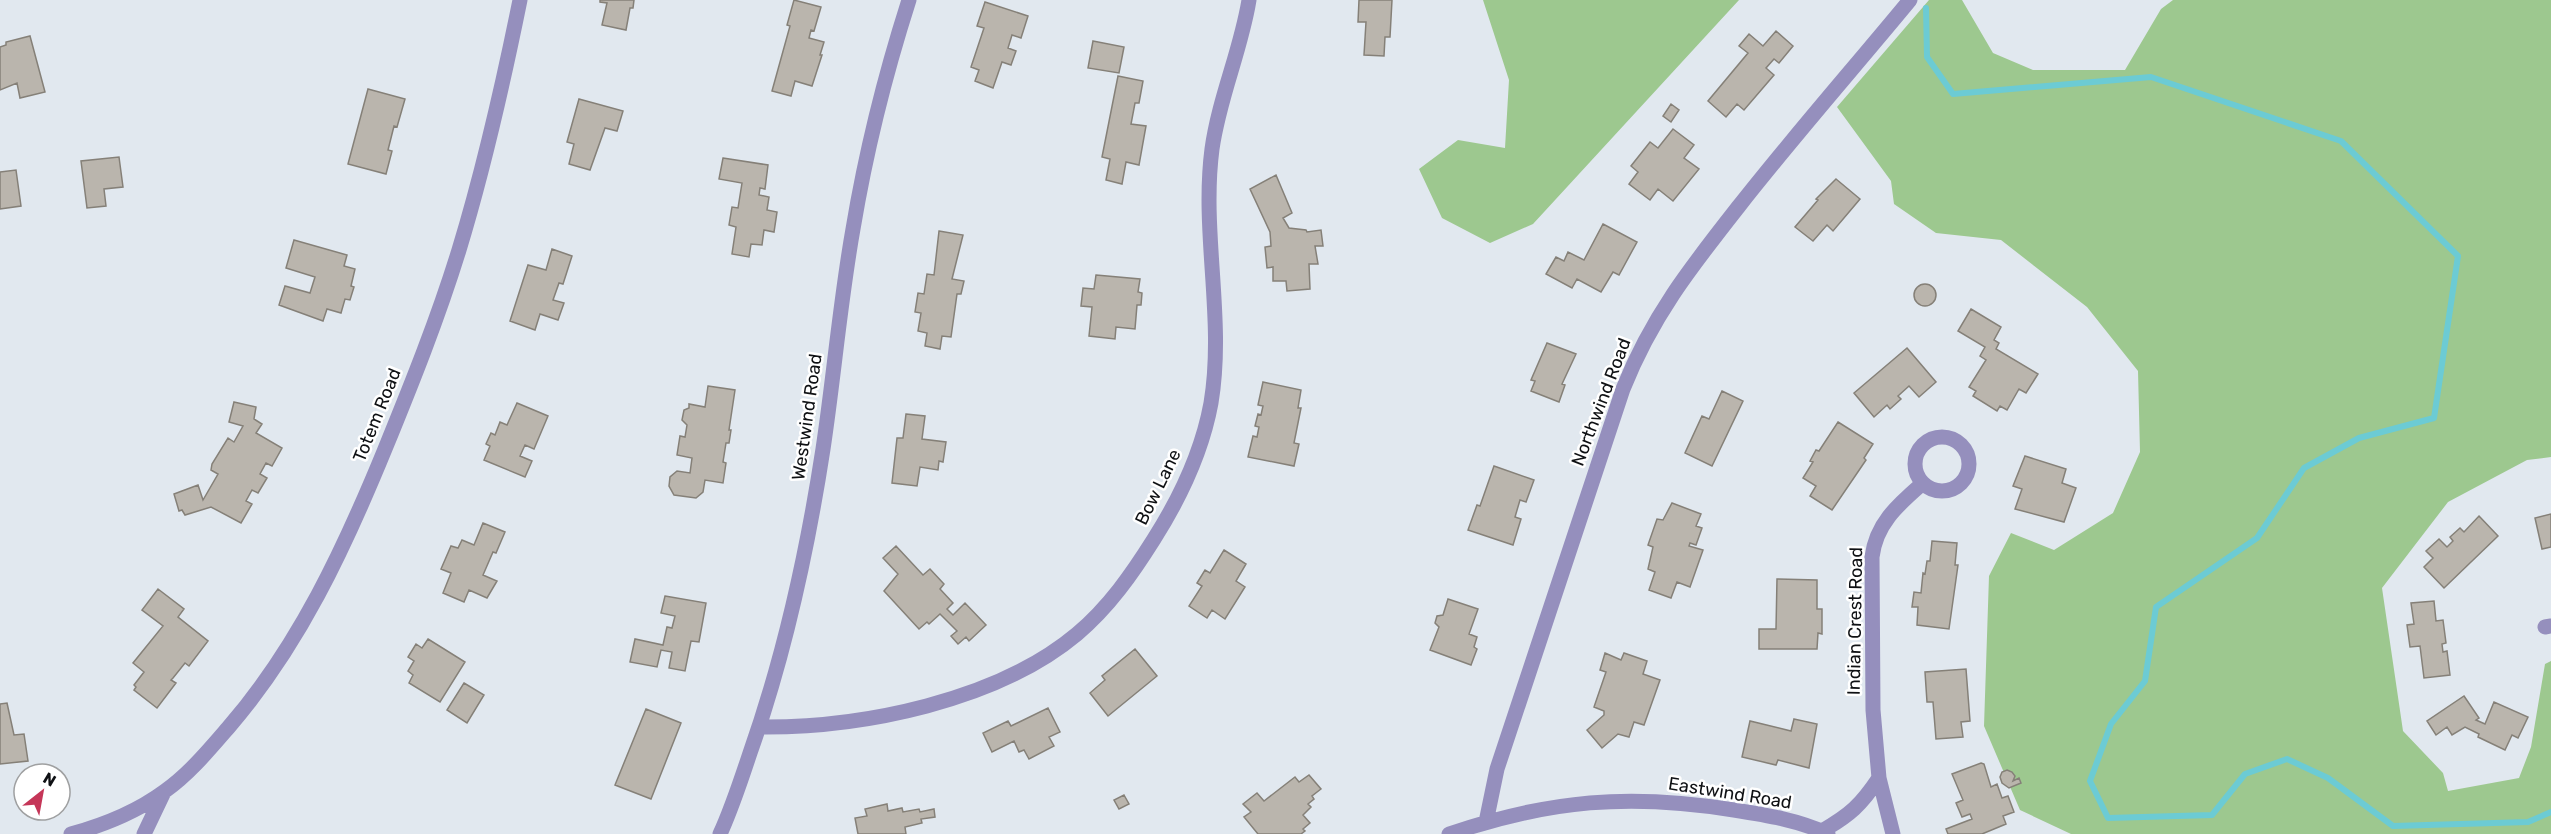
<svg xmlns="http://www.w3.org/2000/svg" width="2551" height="834" viewBox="0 0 2551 834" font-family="Rubik,sans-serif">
<rect width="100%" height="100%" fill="#e1e8ef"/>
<!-- forest -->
<path fill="#9dc88f" d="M1483 0H1739L1533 224 1490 243 1442 218 1419 169 1458 140 1505 148 1509 80Z
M1929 0H1962L1993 53 2033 70H2125L2161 9 2173 0H2551V457L2527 460 2448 502 2382 588 2403 731 2443 773 2448 791 2519 778 2531 747 2545 664 2551 661V834H2071L2020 810 1984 726 1989 576 2011 533 2054 550 2113 513 2140 452 2138 371 2087 307 2001 240 1936 233 1894 204 1891 181 1837 107Z"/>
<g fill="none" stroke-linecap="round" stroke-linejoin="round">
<!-- stream -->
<path stroke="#6ccbd4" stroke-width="6" d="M1926 8 1927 57 1953 94 2151 77 2341 141 2458 256 2434 418 2359 438 2304 468 2257 538 2156 607 2145 681 2111 724 2090 781 2108 818 2212 815 2245 774 2287 759 2328 778 2393 826 2528 822 2551 812"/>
</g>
<!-- building -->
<path fill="#bab5ad" stroke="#858078" stroke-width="1.5" d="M600 0H634L633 8H630L626 30 602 25 607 3 600 2Z
M794 0 821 7 814 31 811 30 809 38 824 42 820 55H822L812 86 795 81 791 96 772 91 790 26 787 25Z
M1359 0H1392L1390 37H1385L1384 56 1364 55 1366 22H1358Z
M985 2 1028 16 1021 38 1012 35 1008 48 1016 51 1011 65 1002 62 993 88 975 81 979 70 971 67 984 28 977 26Z
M1776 31 1793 46 1779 63 1774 59 1766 68 1774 75 1744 110 1737 104 1726 117 1708 101 1748 53 1739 46 1749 34 1763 46Z
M30 36 45 92 20 98 17 83 0 90V47L6 45V42Z
M1093 41 1124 47 1119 73 1088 68Z
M1118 76 1143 81 1139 103H1135L1131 124 1146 126 1139 165 1126 162 1122 184 1106 180 1110 159 1102 157Z
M368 89 405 99 397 127 394 126 388 150 392 151 386 174 348 164Z
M579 99 623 111 617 131 605 128 590 170 569 164 574 144 567 142Z
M1671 104 1679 110 1671 122 1663 116Z
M1673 129 1694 145 1684 158 1699 169 1673 201 1658 189 1650 200 1629 184 1638 172 1631 166 1650 142 1658 148Z
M119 157 123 187 104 189 106 206 87 208 81 161Z
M723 158 768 165 765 189 760 188 759 195 769 197 767 210 777 212 774 232 764 230 762 245 751 244 749 257 732 254 736 227 729 225 732 207 738 208 742 183 719 179Z
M16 170 21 206 0 209V172Z
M1276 175 1292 213 1283 218 1289 228 1306 230 1307 232 1321 230 1323 246H1315L1318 264H1309L1310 289 1287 291 1286 281H1273V267L1267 268 1265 247 1271 246 1270 232 1250 189Z
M1836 179 1860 199 1833 231 1827 225 1813 241 1795 227 1818 200 1816 199Z
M1603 224 1637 242 1619 275 1613 272 1601 292 1577 279 1572 288 1546 274 1556 257 1564 261 1568 252 1584 260Z
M939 231 963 235 952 279 964 281 961 294H957L951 337 942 336 940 349 925 346 927 333 918 331 921 313 915 312 918 293 924 294 927 274 934 275Z
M294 240 347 255 344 266 355 269 351 286 354 287 350 300 345 299 341 313 327 309 323 321 279 305 285 286 310 293 315 277 286 268Z
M552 249 572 256 563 284 559 283 553 300 564 303 558 320 540 314 535 330 510 321 528 265 546 270Z
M1096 275 1140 279 1138 292 1142 293 1141 305H1137L1135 329 1116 327 1115 339 1089 336 1092 307 1081 306 1083 288 1094 289Z
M1914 295a11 11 0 1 1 22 0a11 11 0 1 1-22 0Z
M1971 309 2001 327 1994 340 1999 343 1996 349 2038 374 2026 393 2019 389 2007 410 2000 406 1997 411 1973 396 1976 391 1969 387 1986 360 1980 356 1985 347 1958 331Z
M1547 343 1576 354 1562 384 1565 385 1559 402 1531 391 1535 381 1531 380Z
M1907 348 1936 382 1919 397 1909 386 1898 396 1901 399 1890 409 1887 405 1874 417 1854 393Z
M1263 382 1301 390 1298 408H1301L1294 443 1299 444 1294 466 1248 457 1253 436 1257 437 1259 427 1255 426 1258 414 1261 415 1263 406 1258 405Z
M708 386 735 390 729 430H731L729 443H726L723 462 726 463 723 483 705 480 703 492 696 498 674 495 669 486 670 477 677 471 690 473 692 458 677 455 680 436 685 437 687 425 682 420 684 410 689 408V404L705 407Z
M1722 391 1743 401 1712 466 1685 453 1702 416 1709 419Z
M234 402 256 407 254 419 262 424 256 433 282 448 272 466 266 463 260 474 267 478 258 493 252 490 246 501 252 504 241 523 211 507 185 515 182 510 179 511 174 494 198 485 203 500 218 474 211 470 212 464 228 438 234 442 243 426 229 422Z
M517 403 548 416 534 449 525 445 520 456 532 461 525 477 484 460 490 446 486 444 491 433 495 435 500 422 507 425Z
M906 414 925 416 922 439 946 442 943 462 939 461 938 470 920 467 917 486 892 483 897 438H903Z
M1838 422 1873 444 1864 458 1866 460 1832 510 1810 496 1816 486 1803 478 1813 462 1810 461 1816 450 1819 451Z
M2025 456 2066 469 2062 483 2076 488 2064 522 2015 509 2022 489 2013 486Z
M1494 466 1534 480 1526 502 1520 500 1515 517 1521 519 1513 545 1468 530 1477 505 1480 506Z
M1672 503 1701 514 1696 526 1702 528 1696 545 1690 543 1689 546 1703 550 1690 587 1677 582 1671 598 1649 590 1655 572 1648 569 1653 547 1648 545 1657 519 1663 520Z
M2551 514V547L2542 549 2535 518Z
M2479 516 2498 536 2444 588 2424 567 2433 558 2426 551 2439 539 2447 547 2453 541 2450 537 2460 528 2464 532Z
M483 523 505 532 496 553 493 552 483 575 497 581 487 598 469 590 464 602 443 593 451 573 441 569 451 546 458 548 462 540 474 545Z
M1932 541 1957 543 1955 565H1958L1949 629 1917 625 1918 607H1912L1914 592 1921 593 1923 573 1925 574 1927 561H1930Z
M896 546 923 575 930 569 944 584 940 589 953 603 947 609 953 615 965 603 986 625 969 641 966 637 958 644 951 636 957 631 940 614 929 624 927 622 919 629 884 591 898 574 883 558Z
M1224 550 1246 564 1236 581 1245 587 1225 619 1212 610 1207 618 1189 606 1202 586 1197 583 1205 570 1210 573Z
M1777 579 1817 580V609H1822V634L1818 633 1817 649H1759V629H1776Z
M158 589 184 609 178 617 208 641 189 666 185 663 173 678 171 680 176 683 157 708 134 690 136 687 134 685 144 672 133 663 163 626 142 610Z
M665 596 706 603 699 642 691 641 685 671 669 668 672 652 661 650 657 667 630 662 635 639 663 645 667 627 672 628 675 616 661 613Z
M1448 599 1478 609 1469 634 1477 637 1474 647 1477 649 1471 665 1430 650 1439 627 1435 623 1437 616 1443 615Z
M2434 601 2436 621 2443 620 2446 643 2442 644 2443 652 2447 651 2450 675 2424 678 2420 646 2410 647 2407 625 2414 624 2411 603Z
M428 639 465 662 440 702 409 683 413 675 408 671 414 661 408 657 416 644 422 648Z
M1135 649 1157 676 1108 716 1090 693 1105 680 1102 676Z
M1605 653 1621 660 1624 653 1647 661 1643 674 1660 680 1644 725 1634 722 1629 737 1618 734 1602 748 1587 730 1604 715V711L1594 707 1606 672 1600 670Z
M1966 669 1970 721 1961 722 1963 737 1936 739 1933 702H1927L1925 672Z
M464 683 484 695 467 723 447 710Z
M2464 696 2479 718 2476 720 2485 724 2494 702 2528 717 2518 738 2512 735 2505 750 2478 737 2479 734 2465 727 2452 735 2447 727 2436 735 2427 721Z
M7 703 14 735 24 734 28 761 0 764V704Z
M1048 708 1060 732 1049 737 1054 746 1029 759 1024 750 1019 752 1014 741 992 752 983 733 1008 721 1011 726Z
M646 709 681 723 651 799 615 785Z
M1794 719 1817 724 1809 768 1778 760 1776 765 1742 757 1750 721 1791 731Z
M1981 763 1984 764 1991 787 1997 784 2002 798 2008 796 2014 812 2003 816 2006 824 1982 834H1948L1946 829 1972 819 1970 814 1962 817 1956 803 1963 800 1952 774Z
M2007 770 2012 772 2015 776 2013 781 2019 778 2021 783 2009 788 2002 783 2000 777 2002 772Z
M1309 775 1321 789 1312 796 1314 799 1308 804 1311 807 1303 815 1310 823 1303 829 1305 831 1301 834H1258L1244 817 1251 812 1243 804 1257 793 1264 801 1295 777 1299 782Z
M1124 795 1129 804 1119 809 1114 800Z
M887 804 888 811 902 808 903 812 919 809 920 812 934 809 935 817 921 819 922 823 905 827 906 834H858L855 818 867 816 865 809Z"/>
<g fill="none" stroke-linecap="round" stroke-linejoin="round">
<!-- minor -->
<path stroke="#958fbd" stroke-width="15" d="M1915 464a27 27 0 1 1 54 0a27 27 0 1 1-54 0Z
M2545 627 2551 626
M760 727C862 728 997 701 1077 634 1109 607 1132 574 1154 539 1180 498 1202 452 1211 403 1225 319 1201 233 1212 149 1219 98 1241 50 1249 0
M1486 822 1497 769 1623 389C1652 316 1691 267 1739 206 1794 136 1853 69 1910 0
M1822 831C1850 815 1861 805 1879 778
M71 834C104 825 138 811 165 791 189 774 209 750 228 728 299 646 344 549 385 449 412 383 438 318 459 250 484 168 503 84 520 0
M144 834 164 792
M720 834C732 808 741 780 750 753 785 654 807 553 823 449 834 376 840 302 853 229 866 151 885 75 909 0
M1449 834C1550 800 1629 793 1734 810 1766 815 1798 820 1828 834
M1893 834 1879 778 1873 710 1872 557C1876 523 1899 504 1923 483"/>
</g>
<g text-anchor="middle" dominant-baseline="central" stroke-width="5" stroke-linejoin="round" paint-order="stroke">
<!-- street labels -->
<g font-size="18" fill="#0f1114" stroke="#fff">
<text transform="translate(1601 402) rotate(-69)">Northwind Road</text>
<text transform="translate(377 415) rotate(-68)">Totem Road</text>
<text transform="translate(807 417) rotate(-82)">Westwind Road</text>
<text transform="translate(1158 487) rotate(-64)">Bow Lane</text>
<text transform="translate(1855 621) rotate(-89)">Indian Crest Road</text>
<text transform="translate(1730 793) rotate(9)">Eastwind Road</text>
</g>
</g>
<!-- north arrow -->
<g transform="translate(42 792) rotate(31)"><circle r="28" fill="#ffffff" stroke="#9fa0a1" stroke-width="1.5"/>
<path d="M0-4.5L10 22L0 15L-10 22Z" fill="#c53658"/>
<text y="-9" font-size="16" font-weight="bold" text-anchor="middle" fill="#0f1114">N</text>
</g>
</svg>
